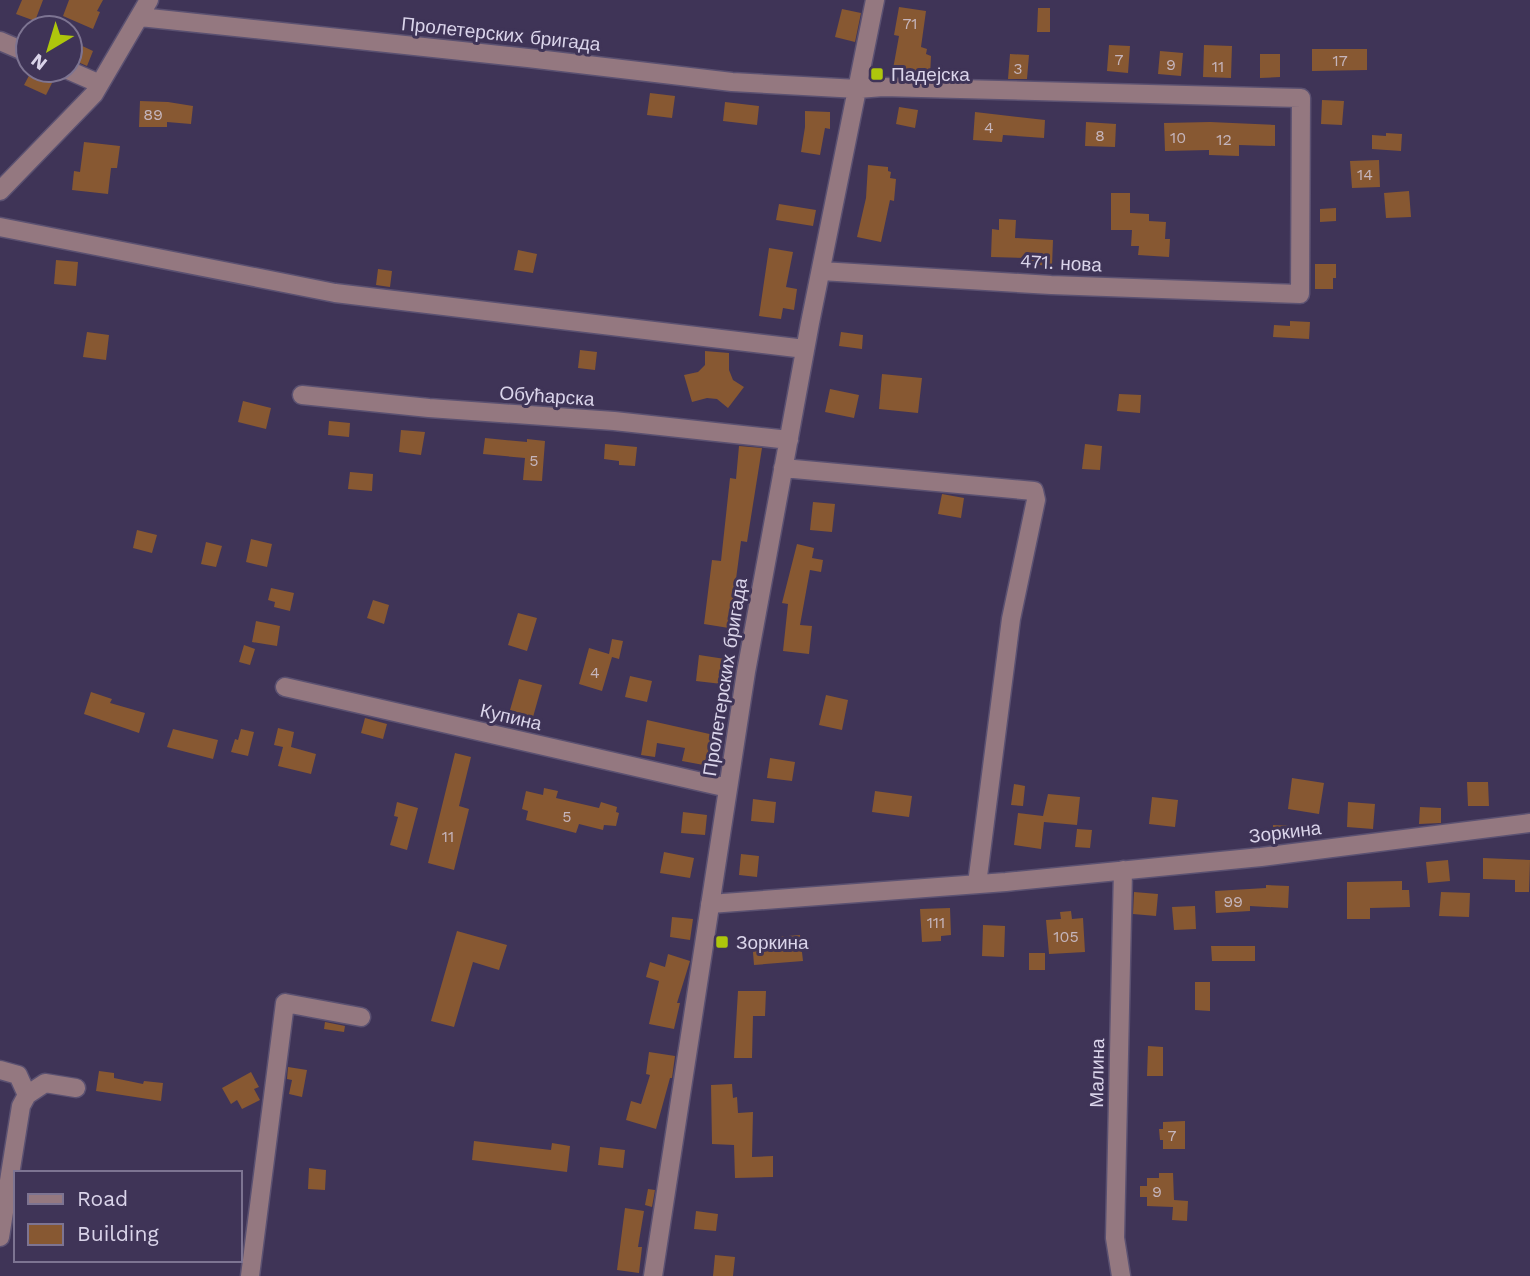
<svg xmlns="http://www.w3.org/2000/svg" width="1530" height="1276" viewBox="0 0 1530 1276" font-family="'Work Sans',sans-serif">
<rect width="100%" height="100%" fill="#3f3457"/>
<!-- building -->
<path fill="#875832" d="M22 0H43L35 21 16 14Z
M69 0H103L97 11 100 12 93 29 63 16Z
M899 7 926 11 921 47 927 49 926 54 931 56 930 76 893 69 899 36 894 35Z
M1038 8H1050V32H1037Z
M842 9 861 13 855 42 835 37Z
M78 44 93 51 87 66 71 59Z
M1109 45 1130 46 1128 73 1107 71Z
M1204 45 1232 46 1231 78 1203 77Z
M1312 49H1367V70L1312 71Z
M1160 51 1183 53 1181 76 1158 74Z
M1010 54 1029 55 1027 79H1008Z
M1260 54H1280V77L1260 78Z
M32 70 54 79 46 95 24 85Z
M650 93 675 96 672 118 647 115Z
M1322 100 1344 101 1342 125 1321 124Z
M140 101 168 102 193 106 191 124 167 122V127H139Z
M725 102 759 106 757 125 723 121Z
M899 107 918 110 915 128 896 124Z
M805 111 830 112V129L825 128 820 155 801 152 805 127Z
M975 112 1045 120 1044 138 1003 135 1002 142 973 140Z
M1086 122 1116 124 1115 147 1085 146Z
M1210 122 1275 125V146L1239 145V156L1209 155V150L1165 151 1164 123Z
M1386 133 1402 134 1401 151 1372 149V135L1386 136Z
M84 142 120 146 117 168H111L108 194 72 190 74 171 80 172Z
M1379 160 1380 187 1352 188 1350 161Z
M868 165 888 167V171L891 172 890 178 896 179 894 201 890 200 881 242 857 237 866 198Z
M1409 191 1411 217 1386 218 1384 193Z
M1111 193H1130V213L1149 214V221L1166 222 1165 239H1170L1169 257 1138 255 1139 246H1131L1132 230H1111Z
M779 204 816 210 813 226 776 220Z
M1336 208V221L1320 222V209Z
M999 219 1016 220 1015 238 1053 240 1052 266 1026 264 1027 258 991 257 992 229 999 230Z
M769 248 793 252 786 287 797 289 794 310 783 308 781 319 759 316Z
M518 250 537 254 533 273 514 270Z
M56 260 78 262 76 286 54 284Z
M1315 264H1336V278H1333V289H1315Z
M378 269 392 271 390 287 376 285Z
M1290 321 1310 322 1309 339 1273 337 1274 325 1290 326Z
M87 332 109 335 106 360 83 357Z
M841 332 863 335 862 349 839 346Z
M580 350 597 352 595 370 578 368Z
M705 351 729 353V370L733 380 744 387 728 408 717 399 707 398 692 402 684 375 698 372 705 365Z
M882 374 922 378 918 413 879 409Z
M830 389 859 395 854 418 825 412Z
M1119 394 1141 395 1140 413 1117 411Z
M243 401 271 408 266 429 238 422Z
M329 421 350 423 349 437 328 435Z
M401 430 425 432 421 455 399 452Z
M485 438 527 442V439L545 441 542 481 523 480 525 458 483 454Z
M605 444 637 447 635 466 619 465V461L604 459Z
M1085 444 1102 446 1100 470 1082 469Z
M739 446 762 448 747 542 741 541 733 602 739 603 735 629 704 624 712 560 721 561 730 478 736 479Z
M350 472 373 474 372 491 348 489Z
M942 494 964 498 961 518 938 514Z
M813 502 835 504 832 532 810 530Z
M137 530 157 535 152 553 133 548Z
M251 539 272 544 267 567 246 562Z
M206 542 222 546 216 567 201 564Z
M797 544 814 548 812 558 823 560 821 572 810 570 800 625 812 626 809 654 783 651 788 604 782 603Z
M271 588 294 593 290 611 274 607 275 602 268 600Z
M373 600 389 605 384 624 367 618Z
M518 613 537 618 527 651 508 645Z
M256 621 280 626 277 646 252 642Z
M612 639 623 641 619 659 612 657 602 691 579 684 589 648 609 654Z
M244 645 255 649 250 665 239 662Z
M699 655 725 659 722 684 696 681Z
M630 676 652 681 647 702 625 697Z
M519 679 542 685 533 717 510 710Z
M91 692 112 699 110 703 145 713 139 733 84 714Z
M826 695 848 700 842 730 819 725Z
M365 718 387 724 383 739 361 733Z
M647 720 714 735 709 766 682 761 685 748 657 743 655 757 641 755Z
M278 728 294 732 291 747 316 754 311 774 278 766 283 747 274 745Z
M173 729 218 740 213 759 167 747Z
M241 729 254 732 248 756 231 752 235 739 238 740Z
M455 753 471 757 459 806 469 809 454 870 428 863Z
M770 758 795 762 792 781 767 778Z
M1292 778 1324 783 1319 814 1288 809Z
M1467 782H1488L1489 806H1468Z
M1014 784 1025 786 1023 806 1011 805Z
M544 788 558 791 556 798 599 808 601 802 617 807 616 812 619 813 616 826 604 825 603 830 579 824 576 833 526 820 528 811 522 809 526 791 543 795Z
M875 791 912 796 909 817 872 812Z
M1048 794 1080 797 1077 825 1044 822 1041 849 1014 845 1018 813 1043 816Z
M1152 797 1178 800 1175 827 1149 824Z
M753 799 776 802 774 823 751 821Z
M397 802 418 808 407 850 390 845 398 817 394 816Z
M1348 802 1375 804 1373 829 1347 827Z
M1420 807 1441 808V823L1419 824Z
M683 812 707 815 705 835 681 833Z
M1273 825 1292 826V841H1273Z
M1077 829 1092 830 1090 848 1075 847Z
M664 852 694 858 690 878 660 873Z
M741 854 759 856 757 877 739 875Z
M1483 858 1530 860 1529 892H1515V880L1483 879Z
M1448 860 1450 881 1428 883 1426 862Z
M1402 881V890H1409L1410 907 1370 908V919H1347V882Z
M1266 885 1289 886 1288 908 1250 906V911L1216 913 1215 891 1266 888Z
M1134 892 1158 894 1156 916 1133 914Z
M1441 892 1470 893 1469 917 1439 916Z
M1195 906 1196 929 1174 930 1172 907Z
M950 908 951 935 941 936V941L922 942 920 909Z
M1071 911 1072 919 1083 918 1085 952 1049 954 1046 920 1061 919 1060 912Z
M672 917 693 919 690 940 670 937Z
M983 925 1005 926 1004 957 982 956Z
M457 931 507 945 499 970 473 962 454 1027 431 1021Z
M800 935 803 961 754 965 752 939Z
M1211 946H1255V961H1212Z
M1029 953H1045V970H1029Z
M668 954 690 961 677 1003H680L674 1029 649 1024 659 981 646 977 650 962 665 967Z
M1195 982H1210V1011L1195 1010Z
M738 991H766L765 1016H753L752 1058H734Z
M325 1022 345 1026 344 1032 324 1029Z
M1148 1046 1163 1047V1076H1147Z
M649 1052 675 1056 672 1078H670L656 1129 626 1120 631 1101 641 1104 650 1075 646 1074Z
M288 1067 307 1070 302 1097 289 1094 292 1080 287 1079Z
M99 1071 114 1073V1078L143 1084 144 1081 163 1083 161 1101 96 1091Z
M251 1072 259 1087 254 1089 260 1100 242 1109 237 1100 231 1104 222 1088Z
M732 1084 733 1098 737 1097 738 1113 753 1112 752 1157 773 1156V1177L735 1178 734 1145 712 1144 711 1085Z
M1185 1121V1149H1163V1140H1160L1159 1129H1163V1122Z
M474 1141 551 1150 552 1143 570 1146 567 1172 472 1160Z
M600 1147 625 1150 623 1168 598 1165Z
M309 1168 326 1170 325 1190 308 1189Z
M1159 1173H1173L1174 1200 1188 1201 1187 1221 1172 1220 1173 1207 1147 1206V1197H1140V1186H1147V1178H1159Z
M648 1189 655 1190 652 1207 645 1205Z
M625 1208 644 1211 638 1247H642L639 1273 617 1270Z
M696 1211 718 1214 716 1231 694 1229Z
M715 1255 735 1257 733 1276H713Z"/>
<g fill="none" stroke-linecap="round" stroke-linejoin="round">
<!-- minor casing -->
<g stroke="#5b5171" stroke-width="21">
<path id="minor" d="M140 17 528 58 732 82 858 89 883 87 1301 98 1300 294 1051 285 821 271
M0 41 28 53
M68 70 100 84
M0 191 94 94 149 0
M0 227 335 293 805 349
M302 395 429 408 614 421 789 440
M783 468 1034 491 1036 500 1011 619 977 884
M285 687 728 788
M710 904 1006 882 1261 857 1530 823
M0 1070 18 1075 27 1095
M0 1237 21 1106 27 1095 45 1083 76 1088
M250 1276 285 1003 361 1017
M653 1276 746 672 810 323 875 0
M1121 1276 1115 1238 1123 870"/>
</g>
<!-- minor -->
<use href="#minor" stroke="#947880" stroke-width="18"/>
</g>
<!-- markers -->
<g fill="#aec60c" stroke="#3f3457" stroke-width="2.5">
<rect x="870" y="67" width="14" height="14" rx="3.5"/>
<rect x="715" y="935" width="14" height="14" rx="3.5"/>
</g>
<g text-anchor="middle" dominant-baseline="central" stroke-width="6" stroke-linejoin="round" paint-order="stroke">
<!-- number labels -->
<g font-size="16" fill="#c5b5bc">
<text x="910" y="23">71</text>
<text x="1119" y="59">7</text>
<text x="1340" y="60">17</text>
<text x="1171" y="64">9</text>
<text x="1218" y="66">11</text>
<text x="1018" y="68">3</text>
<text x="153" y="114">89</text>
<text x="989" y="127">4</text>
<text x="1100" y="135">8</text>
<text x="1178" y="137">10</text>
<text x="1224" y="139">12</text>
<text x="1365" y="174">14</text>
<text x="534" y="460">5</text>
<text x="595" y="672">4</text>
<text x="567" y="816">5</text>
<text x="448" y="836">11</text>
<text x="1233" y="901">99</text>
<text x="936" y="922">111</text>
<text x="1066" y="936">105</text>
<text x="1172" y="1135">7</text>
<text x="1157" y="1191">9</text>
</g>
<!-- street labels -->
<g font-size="19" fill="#dad4ea" stroke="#3f3457">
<text transform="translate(501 34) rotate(6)">Пролетерских бригада</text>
<text transform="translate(1061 263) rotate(3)">471. нова</text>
<text transform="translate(547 396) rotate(4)">Обућарска</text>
<text transform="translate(725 677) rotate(-81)">Пролетерских бригада</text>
<text transform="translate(511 717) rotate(13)">Купина</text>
<text transform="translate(1285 832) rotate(-7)">Зоркина</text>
<text transform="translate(1097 1073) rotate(-89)">Малина</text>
</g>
<!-- poi labels -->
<g font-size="19" fill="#dad4ea" stroke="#3f3457" text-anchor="start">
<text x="891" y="74">Падејска</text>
<text x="736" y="942">Зоркина</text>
</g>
</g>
<!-- legend -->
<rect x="14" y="1171" width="228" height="91" fill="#3f3457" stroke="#7d7492" stroke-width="2"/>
<rect x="28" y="1194" width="35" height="10" fill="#947880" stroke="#7d7492" stroke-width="2"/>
<text x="77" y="1206" font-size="21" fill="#dad4ea">Road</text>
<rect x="28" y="1224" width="35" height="21" fill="#875832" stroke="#7d7492" stroke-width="2"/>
<text x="77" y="1241" font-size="21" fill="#dad4ea">Building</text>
<!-- north arrow -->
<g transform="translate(49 49) rotate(218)"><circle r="33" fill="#3f3457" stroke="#7d7492" stroke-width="2"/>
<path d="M0-5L12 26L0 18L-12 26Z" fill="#aec60c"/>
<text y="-10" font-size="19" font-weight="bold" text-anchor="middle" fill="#dad4ea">N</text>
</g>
</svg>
